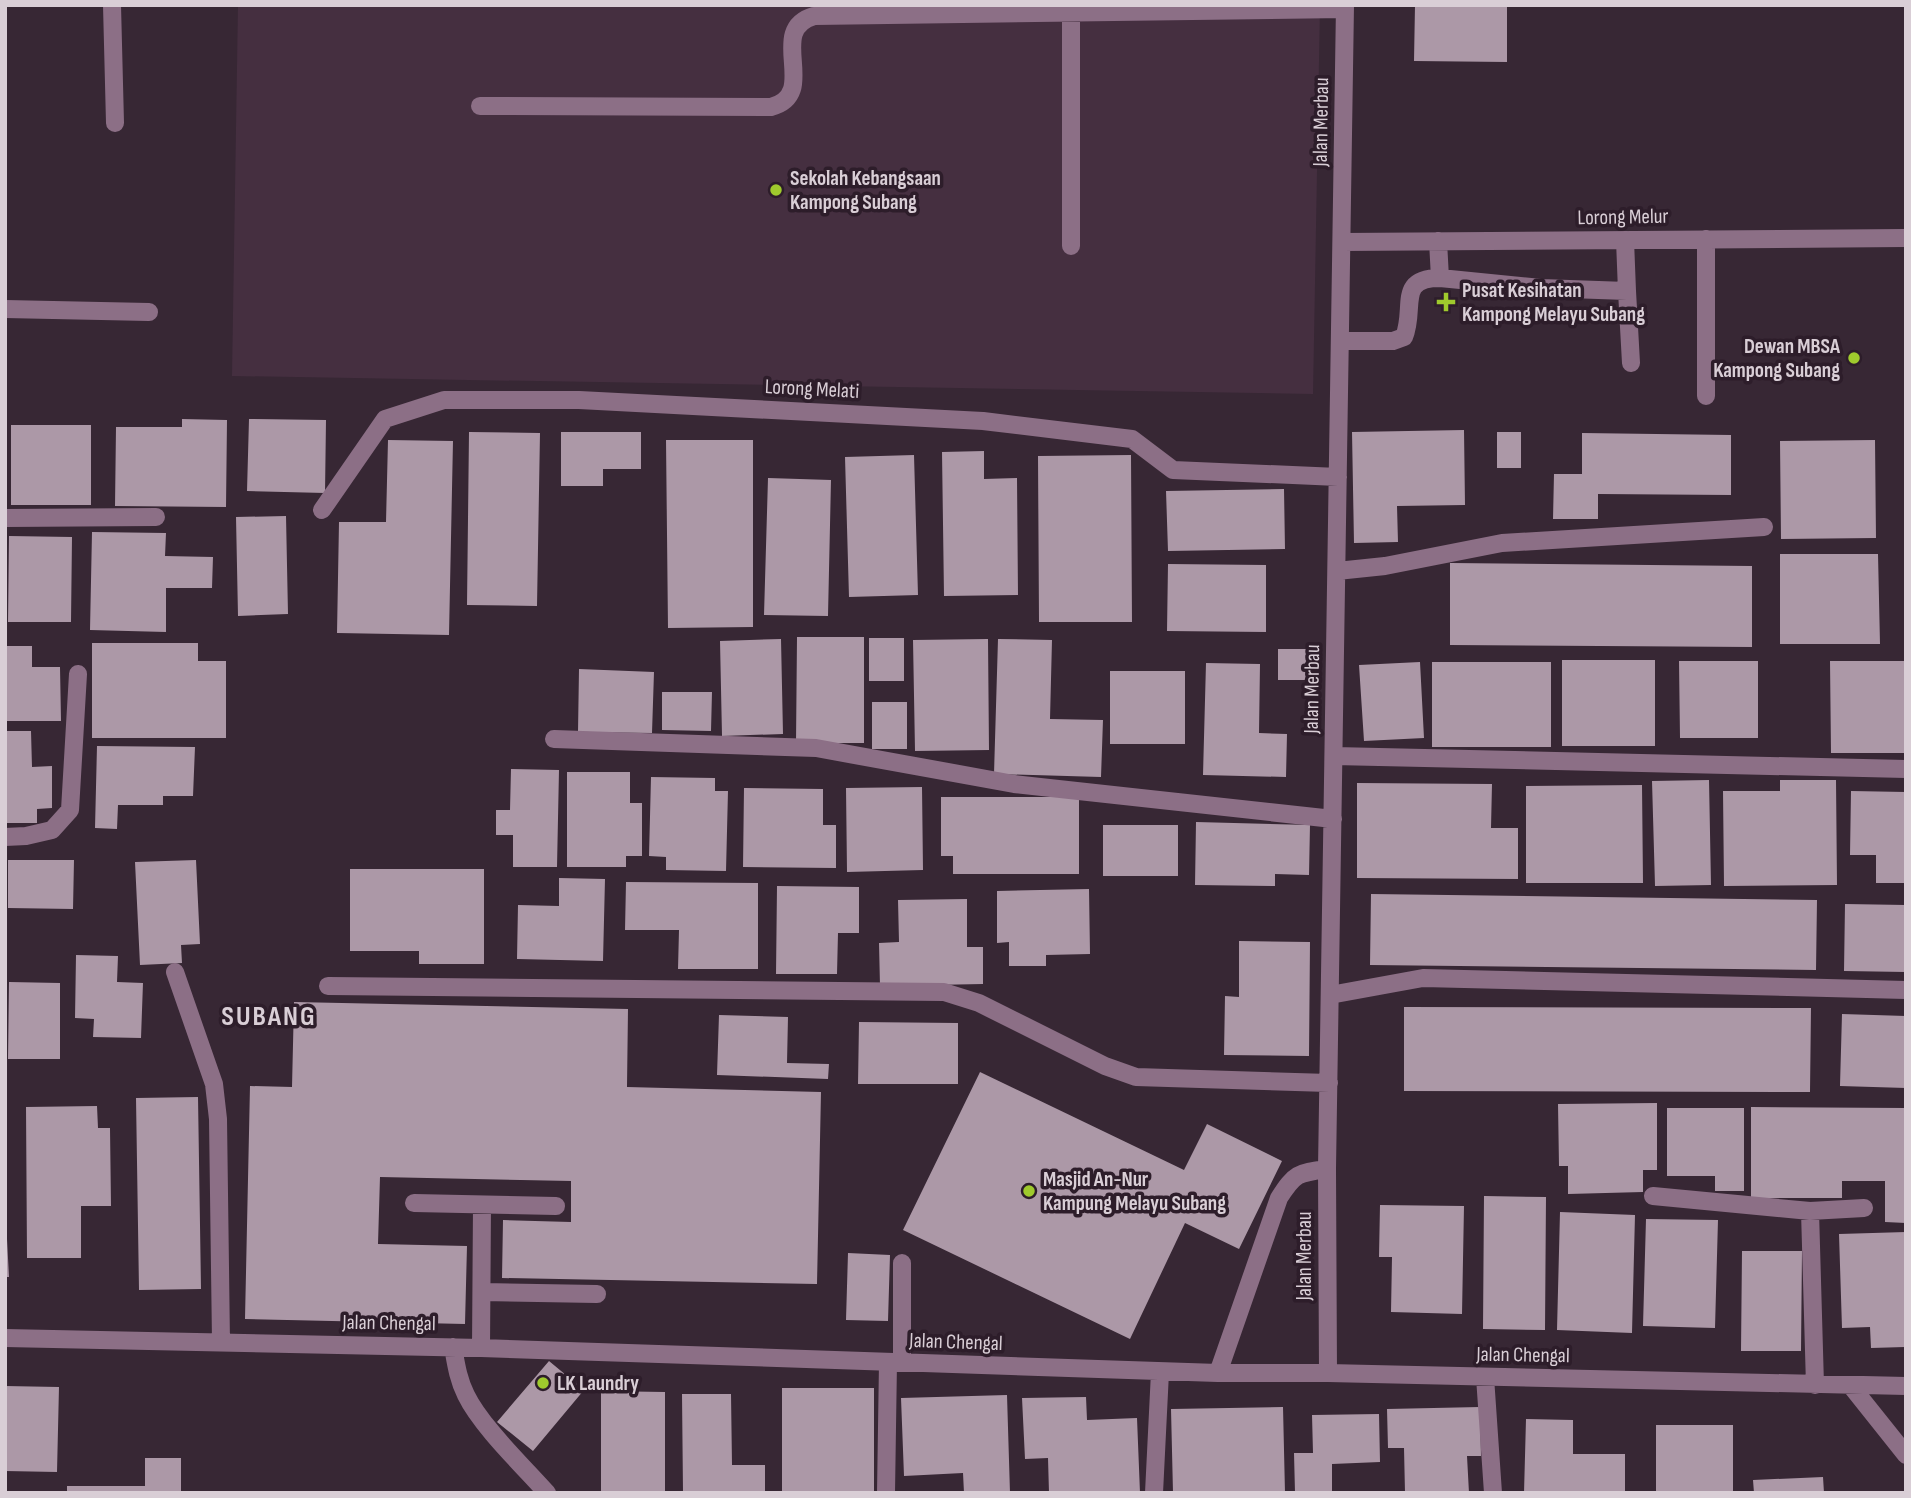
<svg xmlns="http://www.w3.org/2000/svg" width="1911" height="1498" viewBox="0 0 1911 1498" font-family="'Sofia Sans Condensed',sans-serif">
<rect width="100%" height="100%" fill="#372734"/>
<!-- built -->
<path fill="#452f40" d="M238 5H1320L1313 394 232 376Z"/>
<!-- building -->
<path fill="#ac98a7" d="M1415 5H1507V62L1414 61Z
M182 419 227 420 226 507 115 506 116 427H182Z
M249 419 326 420 325 493 247 491Z
M11 425H91V505H11Z
M1464 430 1465 505 1397 506 1398 542 1354 543 1352 432Z
M469 432 540 433 537 606 467 605Z
M561 432H641V469H603V486H561Z
M1497 432H1521V468H1497Z
M1582 433 1731 435V495L1598 494V519H1553L1554 474H1582Z
M388 440 453 441 449 635 337 633 339 522H386Z
M666 440H753V627L668 628Z
M1875 440 1876 538 1781 539 1780 441Z
M984 451V479L1017 478 1018 595 944 596 942 452Z
M914 455 918 595 849 597 845 457Z
M1131 455 1132 622H1039L1038 456Z
M768 478 831 480 828 616 764 615Z
M1284 489 1285 549 1168 551 1166 491Z
M286 516 288 614 238 616 236 517Z
M92 532 166 533 165 556 213 557 212 588H166V632L90 630Z
M9 536 72 537 71 622H8Z
M1780 554H1878L1880 644H1780Z
M1450 563 1752 566V647L1450 645Z
M1168 564 1266 565V632L1167 631Z
M797 637H864V743H796Z
M869 638H904V681H869Z
M781 639 783 734 722 736 720 641Z
M988 639 989 750 915 751 913 640Z
M998 639 1052 640 1050 719 1103 720 1101 777 994 774Z
M92 643H198V661H226V738H92Z
M5 646H32V667H60L61 721H5Z
M1278 649H1309V680H1278Z
M1562 660H1655V746H1562Z
M1679 661H1758V738H1680Z
M1830 661H1906V753H1831Z
M1420 662 1424 738 1364 741 1359 665Z
M1432 662H1551V747H1432Z
M1206 663 1260 664 1259 733 1287 734 1286 777 1203 775Z
M579 669 654 672 652 733 578 732Z
M1110 671H1185V744H1110Z
M662 692H712L711 731 662 730Z
M872 702H907V749H872Z
M5 731H31L32 767 52 766V808L37 809V823H5Z
M97 746 195 747 193 796H163V805H118L117 829 95 828Z
M511 769 559 770 557 867H513V835H496V810H510Z
M567 772H630V803H642V856H626V867H567Z
M651 777 715 778V791H728L726 871 666 870V857L649 856Z
M1709 780 1711 885 1655 886 1652 781Z
M1780 780H1836L1837 885 1724 886 1723 791H1780Z
M1357 783 1492 784 1491 828H1518V879L1357 878Z
M1642 785 1643 883H1526V786Z
M922 787 923 870 847 872 846 788Z
M744 788 823 789V825H836V868L743 867Z
M1851 791 1906 792V883H1876V855H1850Z
M941 797H1079V874H953V856H941Z
M1196 822 1310 825 1309 875 1275 874V886L1195 885Z
M1103 825H1178V876H1103Z
M8 860H74L73 909 8 908Z
M196 860 200 944 181 945 182 963 140 965 135 862Z
M350 869H484V964H419V951H350Z
M559 878 605 879 603 961 517 959 518 905 559 906Z
M626 882 758 883V969H678L679 930H625Z
M777 886 859 887V933H838L837 974H776Z
M1089 889 1090 954 1046 955V966H1009V942L997 943V891Z
M1371 894 1817 900 1816 970 1370 965Z
M967 899V947H983V984L880 986 879 943 899 942 898 900Z
M1845 904 1906 905V972L1844 971Z
M1239 941 1310 942 1309 1056 1224 1055 1225 996 1239 997Z
M76 955 118 956 117 982 143 983 141 1038 93 1037 94 1019 75 1018Z
M9 982 60 983V1059H8Z
M294 1002 628 1009 627 1087 821 1092 817 1284 502 1278 503 1220 571 1222V1181L380 1177 378 1244 467 1246 465 1324 245 1319 250 1086 292 1087Z
M1404 1007 1811 1008 1810 1092 1404 1091Z
M1842 1014 1906 1016V1088L1840 1086Z
M719 1015 788 1017 787 1063 829 1064 828 1079 717 1075Z
M859 1022 958 1023V1084H858Z
M980 1072 1184 1170 1207 1124 1282 1161 1239 1249 1185 1223 1130 1339 903 1230Z
M198 1097 201 1289 139 1290 136 1098Z
M1657 1103V1170H1643V1192L1568 1194V1166H1559L1558 1104Z
M97 1106 98 1128H110L111 1206H81V1258H27L26 1107Z
M1751 1107 1906 1108V1223L1885 1222V1181H1842V1198H1751Z
M1667 1108H1744V1191H1715V1176H1667Z
M1484 1196 1546 1197 1545 1330 1483 1329Z
M1380 1205 1464 1206 1462 1314 1391 1312 1392 1257H1379Z
M1560 1212 1635 1215 1632 1333 1557 1330Z
M1646 1219 1718 1220 1715 1328 1643 1326Z
M1906 1232 1905 1347 1871 1348 1870 1327 1842 1328 1839 1234Z
M5 1239H7L9 1277H5Z
M1742 1251H1802L1801 1351H1741Z
M848 1253 890 1255 888 1321 846 1320Z
M549 1361 584 1390 533 1451 497 1422Z
M5 1386 59 1387 57 1472 5 1471Z
M782 1388H874V1493H782Z
M601 1391 665 1392V1493H601Z
M682 1394H731L732 1465H765V1493H683Z
M1007 1395 1010 1493H964L963 1473 904 1476 901 1398Z
M1086 1397 1087 1420 1137 1418 1140 1493H1049L1048 1458 1025 1459 1022 1398Z
M1283 1407 1285 1493H1173L1171 1409Z
M1480 1407 1481 1456H1467L1469 1493H1405L1404 1448H1388L1387 1409Z
M1379 1414 1380 1462 1332 1464V1493H1295L1294 1453H1313L1312 1415Z
M1526 1419 1573 1420V1454H1625V1493H1524Z
M1656 1425H1733V1492H1656Z
M145 1458H181V1493H67V1486H145Z
M1823 1477 1824 1493H1754L1753 1480Z"/>
<g fill="none" stroke-linecap="round" stroke-linejoin="round">
<!-- minor -->
<path stroke="#8c6f86" stroke-width="18" d="M112 5 115 123
M1071 12V246
M480 106 771 107C821 94 765 30 814 16L1345 9
M1706 239V396
M1438 241 1440 278 1541 288 1627 291 1625 240
M1342 242 1906 238
M1627 291 1631 363
M5 309 149 312
M1340 341H1393L1404 337C1416 308 1396 278 1440 278
M322 510 385 419 444 400H579L983 421 1132 439 1173 470 1338 477
M5 518 156 517
M1337 571 1385 566 1502 543 1764 527
M554 739 816 748 1014 784 1333 819
M1334 756 1906 769
M5 837 26 836 52 830 70 810 78 674
M175 972 214 1084 218 1119 221 1342
M328 986 944 992 979 1003 1105 1066 1136 1077 1329 1083
M1330 995 1423 978 1906 990
M1653 1196 1810 1211 1864 1208
M414 1203 556 1206
M1810 1211 1815 1385
M902 1263V1362
M482 1292 597 1294
M5 1338 481 1348 1218 1373H1328L1906 1386
M453 1347C456 1364 458 1379 466 1395 481 1426 523 1466 547 1493
M481 1348 482 1205
M1218 1373 1279 1198C1295 1173 1298 1173 1327 1169
M1328 1373 1327 1169 1345 5
M1485 1377 1493 1493
M1851 1386 1906 1455
M886 1493 888 1362
M1154 1493 1160 1372"/>
</g>
<!-- markers -->
<g fill="#9fca2d" stroke="#2d1d2a" stroke-width="2.5">
<circle cx="776" cy="190" r="7"/>
<path d="M1442.5 291.5h7v7h7v7h-7v7h-7v-7h-7v-7h7z"/>
<circle cx="1854" cy="358" r="7"/>
<circle cx="1029" cy="1191" r="7"/>
<circle cx="543" cy="1383" r="7"/>
</g>
<g text-anchor="middle" dominant-baseline="central" stroke-width="7" stroke-linejoin="round" paint-order="stroke">
<!-- street labels -->
<g font-size="21" fill="#d9ced6" stroke="#2d1d2a">
<text transform="translate(1321 122) rotate(-89)">Jalan Merbau</text>
<text transform="translate(1623 217) rotate(-1)">Lorong Melur</text>
<text transform="translate(812 389) rotate(3)">Lorong Melati</text>
<text transform="translate(1312 689) rotate(-89)">Jalan Merbau</text>
<text transform="translate(1304 1256) rotate(-90)">Jalan Merbau</text>
<text transform="translate(389 1323) rotate(1)">Jalan Chengal</text>
<text transform="translate(956 1342) rotate(2)">Jalan Chengal</text>
<text transform="translate(1523 1355) rotate(1)">Jalan Chengal</text>
</g>
<!-- poi labels -->
<g font-size="21" font-weight="bold" fill="#d9ced6" stroke="#2d1d2a" text-anchor="start">
<text x="790" y="178">Sekolah Kebangsaan<tspan x="790" dy="24">Kampong Subang</tspan></text>
<text x="1462" y="290">Pusat Kesihatan<tspan x="1462" dy="24">Kampong Melayu Subang</tspan></text>
<text x="1840" y="346" text-anchor="end">Dewan MBSA<tspan x="1840" dy="24">Kampong Subang</tspan></text>
<text x="1043" y="1179">Masjid An-Nur<tspan x="1043" dy="24">Kampung Melayu Subang</tspan></text>
<text x="557" y="1383">LK Laundry</text>
</g>
<!-- district labels -->
<g font-size="28" font-weight="bold" letter-spacing="2" fill="#d9ced6" stroke="#2d1d2a">
<text x="269" y="1016">SUBANG</text>
</g>
</g>
<!-- border -->
<rect width="1911" height="1498" fill="none" stroke="#d9ced6" stroke-width="14"/>
</svg>
